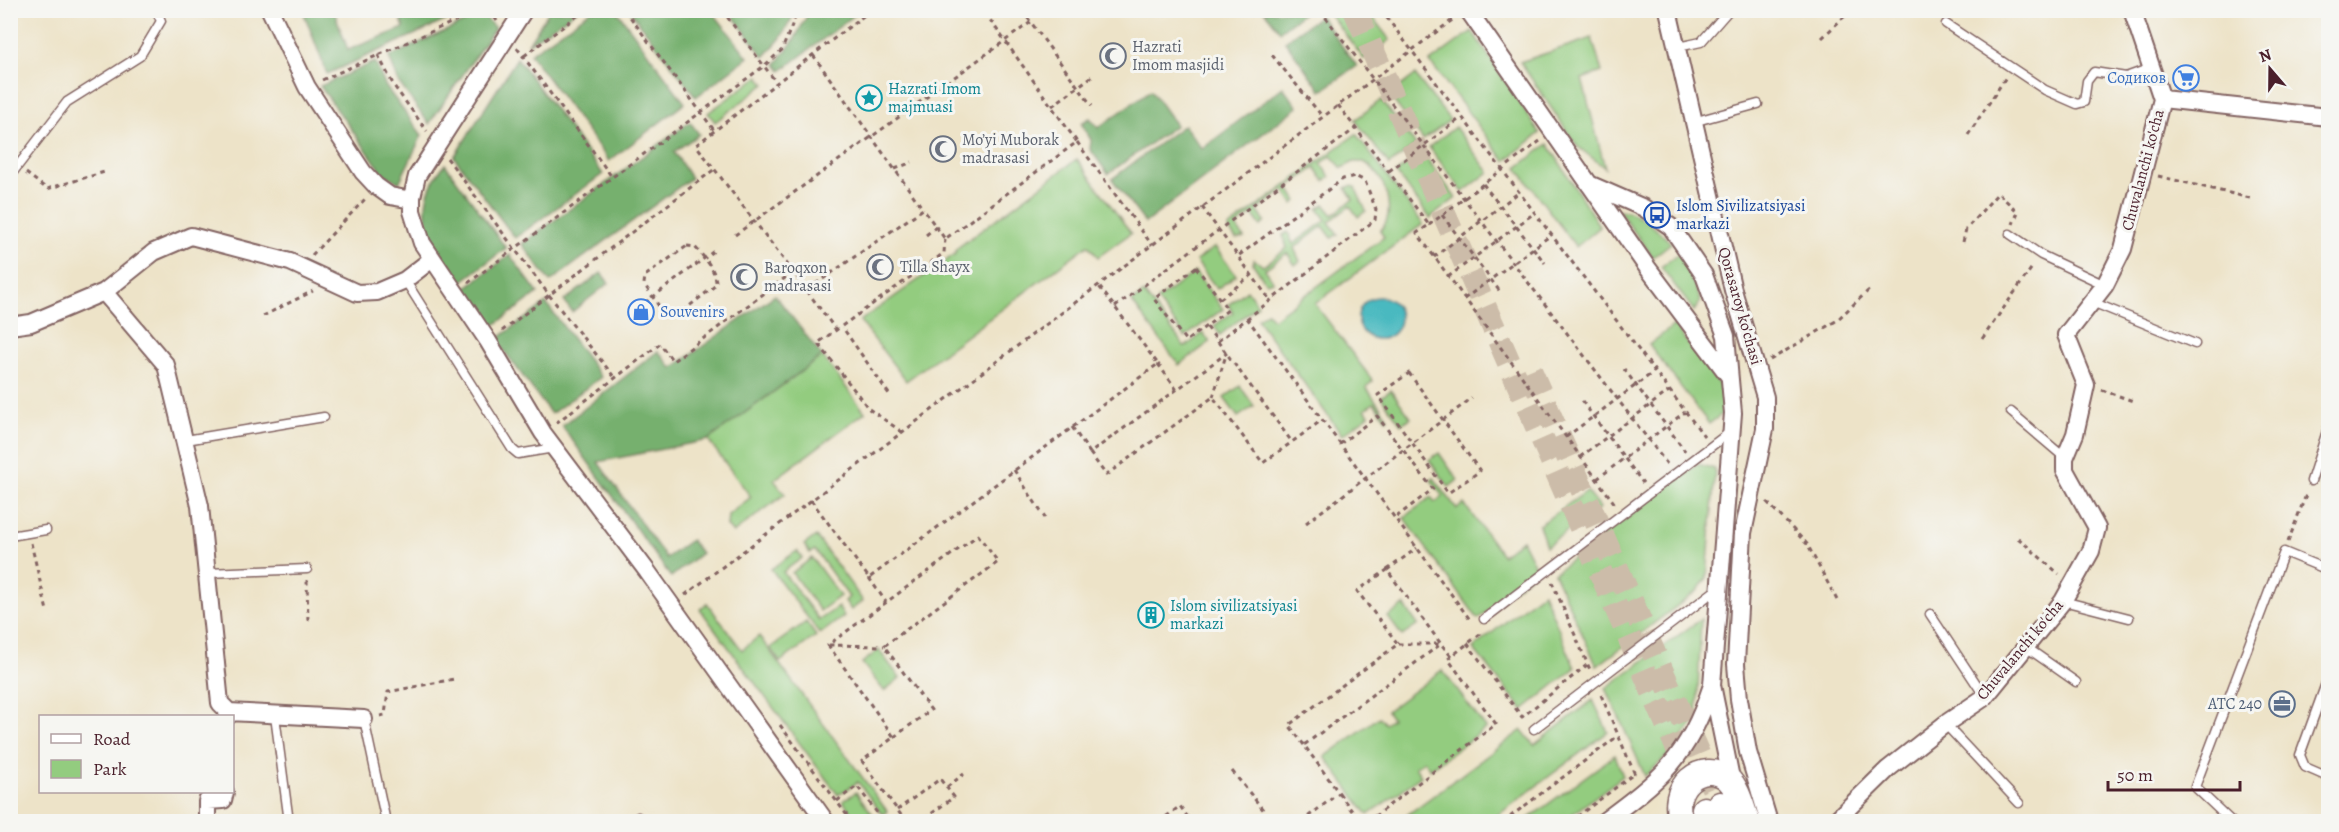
<svg xmlns="http://www.w3.org/2000/svg" width="2339" height="832" viewBox="0 0 2339 832" font-family="Alegreya,serif">
<rect width="100%" height="100%" fill="#f6f6f2"/>
<filter id="ink" filterUnits="userSpaceOnUse"><feTurbulence type="fractalNoise" baseFrequency=".0167" numOctaves="2"/><feDisplacementMap in="SourceGraphic" scale="12" xChannelSelector="R" yChannelSelector="G"/><feConvolveMatrix kernelMatrix="1 2 1 2 8 2 1 2 1" color-interpolation-filters="sRGB"/></filter>
<filter id="wash" filterUnits="userSpaceOnUse"><feTurbulence type="fractalNoise" baseFrequency=".008" numOctaves="4" result="noise"/><feDisplacementMap in="SourceGraphic" scale="24" xChannelSelector="R" yChannelSelector="G"/><feGaussianBlur stdDeviation="1.35" result="paint"/><feColorMatrix in="noise" values="0 0 0 0 0 0 0 0 0 0 0 0 0 0 0 0 0 1.4 0 .05"/><feComposite in="paint" operator="in"/></filter>
<g filter="url(#wash)">
<rect width="100%" height="100%" fill="#ede3c8"/>
<!-- green -->
<path fill="#93cc7f" stroke="#6e7655" stroke-width="1.5" d="M1327 11H1368L1390 40 1364 59Z
M1472 31 1540 133 1505 161 1430 62Z
M1592 38 1602 72 1582 79 1605 168 1577 146 1520 62Z
M1415 75 1450 120 1423 140 1389 95Z
M759 76 765 84 715 122 708 113Z
M1381 100 1416 145 1389 165 1355 120Z
M1455 127 1489 172 1463 192 1429 147Z
M1356 134 1423 224 1315 304 1373 381 1366 387 1388 418 1386 419 1374 403 1365 409 1369 415 1342 435 1257 319 1267 312 1273 319 1384 237 1380 231C1398 213 1385 174 1364 162H1354L1342 168 1331 156 1321 164 1330 177 1324 181 1315 168 1288 187 1297 201 1293 204 1284 190 1257 210 1265 222 1261 226 1252 214 1236 226 1244 238 1236 239 1228 228Z
M1548 144 1600 227 1576 247 1517 168Z
M1422 153 1456 198 1430 218 1396 173Z
M1077 159 1131 233 1098 257 1088 245 906 381 860 321 955 254 956 249Z
M1350 186 1355 187 1366 211 1358 217 1350 206 1329 222 1338 234 1332 238 1323 226 1294 248 1300 261 1295 265 1287 253 1265 269 1273 281 1266 283 1253 264 1254 259 1263 266 1287 248 1283 235 1288 232 1293 244 1326 220 1318 209 1324 204 1333 215 1353 199 1346 188Z
M1618 210C1637 210 1658 230 1671 243L1653 257Z
M1215 247 1236 275 1217 289 1196 261Z
M1679 253 1699 296 1700 302 1694 311 1661 267Z
M1195 272 1223 309 1185 337 1157 300Z
M1247 290 1258 305 1220 335 1214 326 1233 312 1228 305Z
M1144 293 1185 347 1203 333 1210 342 1179 365 1132 302Z
M1674 325 1720 386 1724 400 1722 414 1709 424 1649 345Z
M822 356 865 412 774 480 785 494 733 533 727 526 728 515 751 497 708 440Z
M1240 386 1254 406 1238 417 1224 398Z
M1391 390 1411 418 1401 424 1381 397Z
M1439 453 1458 480 1449 487 1429 460Z
M1698 464 1715 469 1707 578 1697 591 1597 666 1554 573Z
M1434 478 1457 509 1464 504 1502 555 1522 540 1537 570 1478 619 1404 518 1431 497 1435 502 1443 497 1431 480Z
M1587 491 1600 508 1546 546 1539 525Z
M816 536 863 601 851 610 845 601 849 597 815 550 810 553 804 545Z
M797 551 802 558 783 572 819 620 838 607 844 616 820 634 771 569Z
M812 558 840 596 820 611 792 573Z
M1543 592 1575 668 1523 710 1473 648Z
M707 603 742 650 759 636 887 811 885 813 882 814 858 782 838 795 700 609Z
M1404 605 1418 625 1402 636 1388 617Z
M1701 619 1697 717 1674 750 1645 776 1606 688Z
M806 622 816 636 780 662 770 648Z
M879 650 900 678 884 691 862 663Z
M1442 670 1486 728 1430 769 1424 761 1415 767 1421 776 1368 815 1325 757 1379 717 1385 724 1392 719 1387 711Z
M1593 700 1608 732 1490 821H1404L1407 815 1522 730 1534 745Z
M1615 755 1623 776 1563 821H1525Z
M856 792 877 820 875 821H857L843 801Z"/>
<!-- forest -->
<path fill="#76b06e" stroke="#60684c" stroke-width="1.5" d="M592 10 617 11 685 103 609 161 530 54Z
M810 10 860 11 781 71 776 64 794 40Z
M303 11H334L348 50 404 28 398 11H467L327 74Z
M549 11H576L528 44Z
M630 11H712L748 57 696 97Z
M729 11H796L780 39 764 57Z
M1264 11H1306L1280 31Z
M482 14 495 28 429 124 399 83 389 57Z
M1320 16 1357 66 1321 91 1285 41Z
M517 58 603 174 515 238 454 157Z
M375 62 386 87 422 135 399 183 383 173 320 86Z
M1283 87 1298 107 1145 223 1112 179 1184 125 1202 149Z
M1151 90 1176 125 1108 174 1090 149 1091 140 1081 123 1090 118 1098 128Z
M690 122 699 134 674 152 691 178 550 282 522 244Z
M445 164 506 248 460 283C432 240 407 210 445 164Z
M510 255 538 293 492 327 464 289Z
M601 273 609 283 572 312 564 301Z
M775 295 822 356 708 440 598 462 666 558 691 540 701 553 671 577 562 426 658 351 672 368Z
M546 303 601 377 551 414 496 340Z"/>
<!-- water -->
<path fill="#4ab9c0" stroke="#4a6c76" stroke-width="1.5" d="M1358 318a21 21 0 1 1 42 0a21 21 0 1 1-42 0Z"/>
</g>
<g filter="url(#ink)">
<g fill="none" stroke-linecap="round" stroke-linejoin="round">
<!-- secondary-tunnel -->
<path stroke="#ccbca9" stroke-width="24" stroke-dasharray="24 12" stroke-linecap="butt" d="M1355 10 1704 809
M1530 370 1720 804"/>
<!-- lane casing -->
<g stroke="#836462" stroke-width="11">
<path id="lane" d="M1946 24 2045 90 2077 104 2084 102 2087 81 2094 72 2126 77 2151 68
M1678 47 1701 42 1729 10
M1693 122 1758 104
M10 176 67 102 140 56 161 21 156 10
M2010 234 2041 255 2105 285
M405 280 512 449 518 454 554 448
M2092 302 2195 344
M2011 412 2065 458
M186 440 324 417
M2311 481 2328 428
M10 536 46 530
M208 573 307 569
M2063 601 2129 618
M1930 614 1985 697
M1484 619 1730 432
M2026 647 2076 682
M2328 678 2300 755 2305 767 2328 777
M275 716 289 822
M364 719 386 822
M1945 724 2019 803
M1534 729 1717 589
M634 822 638 817
M2232 822 2195 787 2284 552 2328 570"/>
</g>
<!-- street casing -->
<g stroke="#836462" stroke-width="20">
<path id="street" d="M270 10 307 87 363 172 376 186 390 196 412 200
M524 10 417 176 412 197V211L422 243 488 341 543 433 647 571 826 822
M1468 10 1647 267 1729 376
M1668 10 1733 290 1765 397V429L1743 533 1736 664 1739 699 1748 752 1769 822
M2132 10 2162 99
M2162 99 2328 117
M1589 184 1644 208 1671 227 1704 275 1726 336 1733 413 1712 685 1732 783
M104 292 166 365 200 506 220 703 229 712 228 716
M10 326 31 323 104 292 154 252 191 236 290 262 357 293 377 292 405 280 432 259
M229 712 364 719
M207 822V801L223 800 225 792
M1603 822C1661 779 1688 758 1711 688
M1834 822 1888 769 1945 724 1985 697 2063 601 2091 551 2097 528 2065 470V458L2075 434 2086 385 2066 335 2105 285 2123 249 2162 99"/>
</g>
<!-- secondary casing -->
<g stroke="#836462" stroke-width="27">
<path id="secondary" d="M1720 804 1728 822
M1704 809 1709 822
M1682 822C1666 788 1703 758 1728 779 1738 788 1743 810 1748 822"/>
</g>
<!-- path -->
<path stroke="#836462" stroke-width="3" stroke-dasharray="4.5 4.5" stroke-linecap="butt" d="M490 10 497 21
M625 10 714 130
M722 10 776 82
M871 10 696 145 807 290 923 209 945 239 1077 142 983 10
M1022 10 1092 106
M1320 10 1667 464
M1381 10 1704 436
M1822 38 1851 10
M517 48 612 177
M378 55 394 86 427 131
M813 55 923 209
M1272 55 1322 116
M524 56 585 10
M322 80 480 10
M1338 105 1429 225 1417 233 1615 504
M1052 106 1095 74
M1968 135 2006 77
M1077 142 1152 245
M447 158 549 295 615 378
M895 169 912 162
M1389 171 1461 118
M26 173 47 189 108 171
M2158 176 2254 199
M1483 184 1545 263
M1202 207 1270 300
M1442 215 1501 293
M1429 225 1540 141
M735 235 1031 22
M926 235 936 227
M1963 242 1966 229 1998 193 2018 212 2013 224
M687 246 695 247C704 257 717 271 716 285L674 318 665 315 644 284 645 276Z
M312 255 365 199
M1434 257 1518 193
M1196 267 1228 310 1186 341 1154 299Z
M1448 277 1533 214
M468 283 764 66 782 50 798 10
M807 291 836 330
M1220 299 1252 275
M1464 299 1551 235
M645 303 714 251
M1115 307 1356 128
M263 316 313 291
M1247 318 1471 621
M1207 327 1292 442 1322 420
M502 331 716 168
M845 331 889 394
M1982 339 2033 266
M1218 341 1375 220 1376 210 1365 181 1355 176 1343 179 1238 256
M1770 360 1836 321 1870 289
M1158 364 1177 390
M1624 369 1685 451
M1409 373 1480 471 1448 493 1378 395Z
M2102 390 2133 401
M1213 397 1226 355
M1582 401 1643 483
M556 423 660 344 673 361 793 272
M1072 427 1090 453 1227 353
M902 432 869 409 818 343 944 253 945 239
M1566 437 1655 371
M1340 444 1377 416 1433 489 1395 518
M1090 453 1106 475 1213 397 1263 463 1292 442
M1580 457 1669 391
M1014 470 1045 518
M1597 479 1685 412
M811 500 869 578 1158 364 1098 285
M1767 502 1807 544 1838 602
M1306 523 1472 398
M2018 538 2059 574
M2288 542 2307 492
M31 543 47 611
M869 578 886 602
M307 580 308 623
M1552 582 1591 672
M685 595 1455 18
M1467 643 1522 717 1587 665
M1398 644H1441L1451 656
M829 645 884 646
M1601 695 1636 777
M380 716 385 715 388 692 454 679
M780 725 852 822
M894 737 931 710 884 646 998 562 978 535 828 645 894 737 862 761 906 822
M1304 745 1289 725 1398 644 1357 591 1387 570
M1232 771 1273 822
M947 787 964 774
M1339 793 1360 822
M837 801 857 786 884 822
M897 810 940 779 954 797 920 822
M1159 822 1180 806 1191 822
M1301 822 1339 793 1304 745 1441 644 1387 570 1417 548
M1367 822 1496 724 1448 659 1480 634 1478 631
M1503 822 1618 736
M1570 822 1635 773"/>
<!-- lane -->
<use href="#lane" stroke="#fff" stroke-width="8"/>
<!-- street -->
<use href="#street" stroke="#fff" stroke-width="16"/>
<!-- secondary -->
<use href="#secondary" stroke="#fff" stroke-width="24"/>
</g>
</g>
<!-- icons -->
<defs>
<g id="mosque-ring" transform="scale(1.35)"><circle r="9.5" fill="#f6f6f2" stroke="#6b7280" stroke-width="1.5"/><path d="M3.5-4.9A6 6 0 1 0 3.5 4.9A5 5 0 1 1 3.5-4.9Z" fill="#6b7280"/></g>
<g id="supermarket-ring" transform="scale(1.35)"><circle r="9.5" fill="#f6f6f2" stroke="#3f7fe0" stroke-width="1.5"/><path d="M-6-5.5h2.5l.6 2H6L4.5 2H-2.5L-4.4-4H-6ZM-1.5 3.2a1.3 1.3 0 1 0 .1 0ZM3 3.2a1.3 1.3 0 1 0 .1 0Z" fill="#3f7fe0"/></g>
<g id="sight-ring" transform="scale(1.35)"><circle r="9.5" fill="#f6f6f2" stroke="#0f9aa8" stroke-width="1.5"/><path d="M0-6L1.8-2.2L6-1.7L2.9 1.2L3.7 5.4L0 3.3L-3.7 5.4L-2.9 1.2L-6-1.7L-1.8-2.2Z" fill="#0f9aa8"/></g>
<g id="bus-ring" transform="scale(1.35)"><circle r="9.5" fill="#f6f6f2" stroke="#1a4fb4" stroke-width="1.5"/><path d="M-5-6H5V4H4V6H2V4H-2V6H-4V4H-5ZM-3.5-4V0h7V-4ZM-3.5 1.2v1.5H-2V1.2ZM2 1.2v1.5H3.5V1.2Z" fill="#1a4fb4"/></g>
<g id="shop-ring" transform="scale(1.35)"><circle r="9.5" fill="#f6f6f2" stroke="#3f7fe0" stroke-width="1.5"/><path d="M-5-2.5h2.3a2.7 3.5 0 0 1 5.4 0H5L5.5 6h-11ZM-1.5-2.5h3a1.5 2.3 0 0 0-3 0Z" fill="#3f7fe0"/></g>
<g id="building-ring" transform="scale(1.35)"><circle r="9.5" fill="#f6f6f2" stroke="#0f9aa8" stroke-width="1.5"/><path d="M-4-6H4V6H1V3H-1V6H-4ZM-2.5-4.3h1.7v1.8h-1.7ZM.8-4.3h1.7v1.8H.8ZM-2.5-1h1.7V.8h-1.7ZM.8-1h1.7V.8H.8Z" fill="#0f9aa8"/></g>
<g id="office-ring" transform="scale(1.35)"><circle r="9.5" fill="#f6f6f2" stroke="#5c6f8a" stroke-width="1.5"/><path d="M-6-3h4V-5.5h4V-3h4V5H-6ZM-1-4.5V-3h2v-1.5ZM-6 0V1H6V0Z" fill="#5c6f8a"/></g>
</defs>
<g fill-rule="evenodd">
<use href="#mosque-ring" x="1113" y="56"/>
<use href="#supermarket-ring" x="2186" y="78"/>
<use href="#sight-ring" x="869" y="98"/>
<use href="#mosque-ring" x="943" y="149"/>
<use href="#bus-ring" x="1657" y="215"/>
<use href="#mosque-ring" x="880" y="267"/>
<use href="#mosque-ring" x="744" y="277"/>
<use href="#shop-ring" x="641" y="312"/>
<use href="#building-ring" x="1151" y="615"/>
<use href="#office-ring" x="2282" y="704"/>
</g>
<g text-anchor="middle" dominant-baseline="central" stroke-width="6" stroke-linejoin="round" paint-order="stroke">
<!-- worship labels -->
<g font-size="16" fill="#5b616d" stroke="#f6f6f2" text-anchor="start">
<text x="1132" y="47">Hazrati<tspan x="1132" dy="18">Imom masjidi</tspan></text>
<text x="962" y="140">Mo’yi Muborak<tspan x="962" dy="18">madrasasi</tspan></text>
<text x="900" y="267">Tilla Shayx</text>
<text x="764" y="268">Baroqxon<tspan x="764" dy="18">madrasasi</tspan></text>
</g>
<!-- shop labels -->
<g font-size="16" fill="#366cbe" stroke="#f6f6f2" text-anchor="end">
<text x="2166" y="78">Содиков</text>
<text x="660" y="312" text-anchor="start">Souvenirs</text>
</g>
<!-- culture labels -->
<g font-size="16" fill="#0d838f" stroke="#f6f6f2" text-anchor="start">
<text x="888" y="89">Hazrati Imom<tspan x="888" dy="18">majmuasi</tspan></text>
<text x="1170" y="606">Islom sivilizatsiyasi<tspan x="1170" dy="18">markazi</tspan></text>
</g>
<!-- street labels -->
<g font-size="16" fill="#4a1f2b" stroke="#f6f6f2">
<text transform="translate(2143 170) rotate(-75)">Chuvalanchi ko'cha</text>
<text transform="translate(1740 306) rotate(74)">Qorasaroy ko'chasi</text>
<text transform="translate(2020 650) rotate(-50)">Chuvalanchi ko'cha</text>
</g>
<!-- transit labels -->
<g font-size="16" fill="#164399" stroke="#f6f6f2" text-anchor="start">
<text x="1676" y="206">Islom Sivilizatsiyasi<tspan x="1676" dy="18">markazi</tspan></text>
</g>
<!-- service labels -->
<g font-size="16" fill="#4e5e75" stroke="#f6f6f2" text-anchor="end">
<text x="2262" y="704">АТС 240</text>
</g>
</g>
<!-- margin -->
<rect width="2339" height="832" fill="none" stroke="#f6f6f2" stroke-width="36"/>
<!-- legend -->
<rect x="39" y="715" width="195" height="78" fill="#f6f6f2" stroke="#b1a0a2" stroke-width="1.5"/>
<rect x="51" y="734" width="30" height="9" fill="#ffffff" stroke="#b1a0a2" stroke-width="1.5"/>
<text x="93" y="745" font-size="18" fill="#4a1f2b">Road</text>
<rect x="51" y="760" width="30" height="18" fill="#93cc7f" stroke="#b1a0a2" stroke-width="1.5"/>
<text x="93" y="775" font-size="18" fill="#4a1f2b">Park</text>
<!-- north arrow -->
<g transform="translate(2270 69) rotate(340)" stroke="#f6f6f2" stroke-width="4.5" paint-order="stroke">
<path d="M0-4.5L10 22L0 15L-10 22Z" fill="#4a1f2b"/>
<text y="-9" font-size="16" font-weight="bold" text-anchor="middle" fill="#4a1f2b">N</text>
</g>
<!-- scale -->
<path d="M2108 781v9h132v-9" fill="none" stroke="#4a1f2b" stroke-width="3"/>
<text x="2117" y="781" font-size="18" fill="#4a1f2b" stroke="#f6f6f2" stroke-width="4.5" paint-order="stroke">50 m</text>
</svg>
